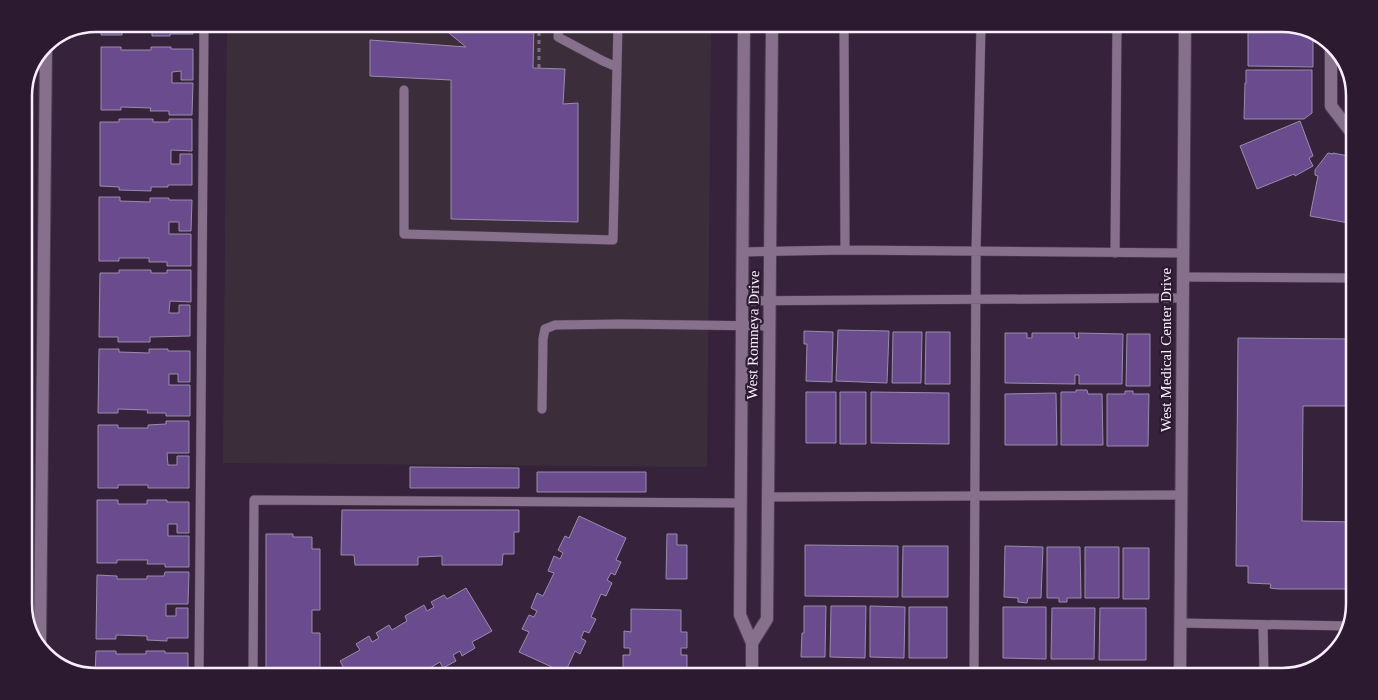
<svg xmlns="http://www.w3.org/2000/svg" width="1378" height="700" viewBox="0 0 1378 700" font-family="Georgia,serif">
<rect width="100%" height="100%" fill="#36233b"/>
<!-- education -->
<path fill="#3c2d3a" d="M227 24H711L707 467 223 463Z"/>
<!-- building -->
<path fill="#6a4c8e" stroke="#998cac" d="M101 24H193V34H170V36H152V32H122V35H101Z
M438 24H534L533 68 565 69 563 104 578 103V222L451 219V80L370 76V40L466 47Z
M1248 24H1282L1313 31V67L1248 66Z
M101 47H121V50H151V47H171V49H193V80H181V71L172 72V83H193L192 115H169V111H150L151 108 121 107V110H101Z
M1246 70H1312V113L1304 119H1244L1245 83H1246Z
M119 119H153V122H169V119H192V151L171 150V164H180V154H192V185H168V187H151V191L119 190V187L100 186V122H119Z
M1300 121 1313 156 1309 158 1313 166 1295 176 1294 174 1257 189 1240 146Z
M1328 153 1333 154V153L1354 157V224L1310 216 1318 176 1315 175V170Z
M99 197H120V201L150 202V198H169V200H192L191 231H179V222H169V234H191V266H167V262H149V258H119V261H99Z
M119 270H151V273H167V270H191V302L170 301 169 313H179V305H190V336L150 337V342H118V337H99L100 273H119Z
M838 330 889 331 887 383 836 381Z
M804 331 833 332 832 382 806 381 807 344H804Z
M893 332H922L921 383H892Z
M926 332H950V384H925Z
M1005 333H1027V338H1032V333H1075V338H1079L1078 333 1123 334 1122 384H1079V375H1075V384L1005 383Z
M1127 334H1150V386H1126Z
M1238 338 1354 339V406H1303L1302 521 1354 522V589H1278L1270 588 1271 584 1248 583V566H1236Z
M99 349H119V352L149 353V349H168V351H190V382H178V374H169V385H190V416H166V413H147L148 410 118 409V413H98Z
M1076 390H1087L1088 394H1102L1103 445H1061V392H1076Z
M1125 391H1133V394H1149L1148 446H1107V394H1125Z
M806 392H836V443H806Z
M840 392H866V444H840Z
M871 392 949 393V444L871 443Z
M1056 393 1057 445H1005V394Z
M166 421H189V453H167L168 465H177V456H189V488H148V485H118V488H98V425H118V428H148V425L166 424Z
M410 467 519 468V488H410Z
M537 472H646V492H537Z
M97 500H118V504H147V500H167V502H189V533H177V524H168V536H189V567H165V564H147L148 560H117V563H97Z
M342 510H519V532H514V554H503L502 565H442V556L418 557V565H355L354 555H341Z
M579 516 626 538 616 560 621 562 615 575 611 573 607 580 612 583 606 596 601 594 591 617 596 619 589 633 584 631 581 638 586 641 580 654 575 651 565 673 519 652 529 632 522 629 529 615 534 617 537 611 531 608 537 593 543 596 554 573 548 571 554 556 560 559 563 553 558 550 565 536 569 538Z
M266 534H293V537H312V549H320V610H312V633H320V676H266Z
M667 534H677V545H687V579H666Z
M805 545 898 546V597L805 596Z
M903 546H948V597H902Z
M1005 546 1043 547 1041 598H1028L1027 603 1018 602V598L1004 597Z
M1047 547H1080L1081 598H1067V602H1059V598H1047Z
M1085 547H1119V598H1085Z
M1123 548H1149V599H1123Z
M165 572H189L188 604H166V616H176V608H188V638H167V641L147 640V636L116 635V639H96L97 575 117 576V579H147V576H164Z
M466 588 492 631 472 642 475 648 462 656 460 651 453 655 456 661 443 668 440 662 418 675 419 676H348L340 661 360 650 356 644 369 636 372 642 379 638 376 633 389 625 392 630 407 621 405 616 424 605 427 611 434 607 431 602 444 595 447 599Z
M804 606H826L825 657H801L802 633H804Z
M831 606H866L865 658 830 657Z
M870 606 905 607 904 658 870 657Z
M909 607H947V658H909Z
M1003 607H1046V659L1003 658Z
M1052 608H1095L1094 659H1051Z
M1100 608H1146V660H1099Z
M631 609 681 610V632H687V648H681V655H687V670H681V676H630V670H623V655H630V648H624V631L631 632Z
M96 651H116V654H146V651H165V653H188V676H95Z"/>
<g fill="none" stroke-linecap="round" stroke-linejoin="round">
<!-- service casing -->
<g stroke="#4d3e52" stroke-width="10">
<path id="service" d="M559 24 558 37 603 61 617 67 618 24
M844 24 845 250
M404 90V234L613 240 617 67
M742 252 845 250 1183 253
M1115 253 1117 24
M1183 277 1354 278
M742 301 1183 298
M542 409 543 339 545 329 555 325 621 324 769 326
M768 497 1181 495
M1180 623 1349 626
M1263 625 1264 676
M199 676 204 24
M253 676 254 500 741 503
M974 676 976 252 981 24"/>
</g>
<!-- minor casing -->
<g stroke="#4d3e52" stroke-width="14">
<path id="minor" d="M1331 46V106L1351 132H1354
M40 648 46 44
M1180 676 1185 24"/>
</g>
<!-- tertiary casing -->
<g stroke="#4d3e52" stroke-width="14">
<path id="tertiary" d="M744 24 740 615 752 643V676
M752 643 767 619 772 24"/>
</g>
<!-- path -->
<path stroke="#7e6e83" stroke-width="3" stroke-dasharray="4 4" stroke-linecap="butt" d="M539 68V24"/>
<!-- service -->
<use href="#service" stroke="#86708c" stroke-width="9"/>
<!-- minor -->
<use href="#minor" stroke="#86708c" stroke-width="12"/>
<!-- tertiary -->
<use href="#tertiary" stroke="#86708c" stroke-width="12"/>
</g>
<g text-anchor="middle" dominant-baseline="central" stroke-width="4.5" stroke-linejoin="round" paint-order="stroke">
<!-- street labels -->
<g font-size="15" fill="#f9edfd" stroke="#2c1a31">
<text transform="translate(753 335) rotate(-89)">West Romneya Drive</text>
<text transform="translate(1166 350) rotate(-90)">West Medical Center Drive</text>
</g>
</g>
<!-- crop -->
<path d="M0 0H1378V700H0ZM96 32H1282A64 64 0 0 1 1346 96V604A64 64 0 0 1 1282 668H96A64 64 0 0 1 32 604V96A64 64 0 0 1 96 32Z" fill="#2c1a31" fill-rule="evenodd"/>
<path fill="none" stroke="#f9edfd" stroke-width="2.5" d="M96 32H1282A64 64 0 0 1 1346 96V604A64 64 0 0 1 1282 668H96A64 64 0 0 1 32 604V96A64 64 0 0 1 96 32Z"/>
</svg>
